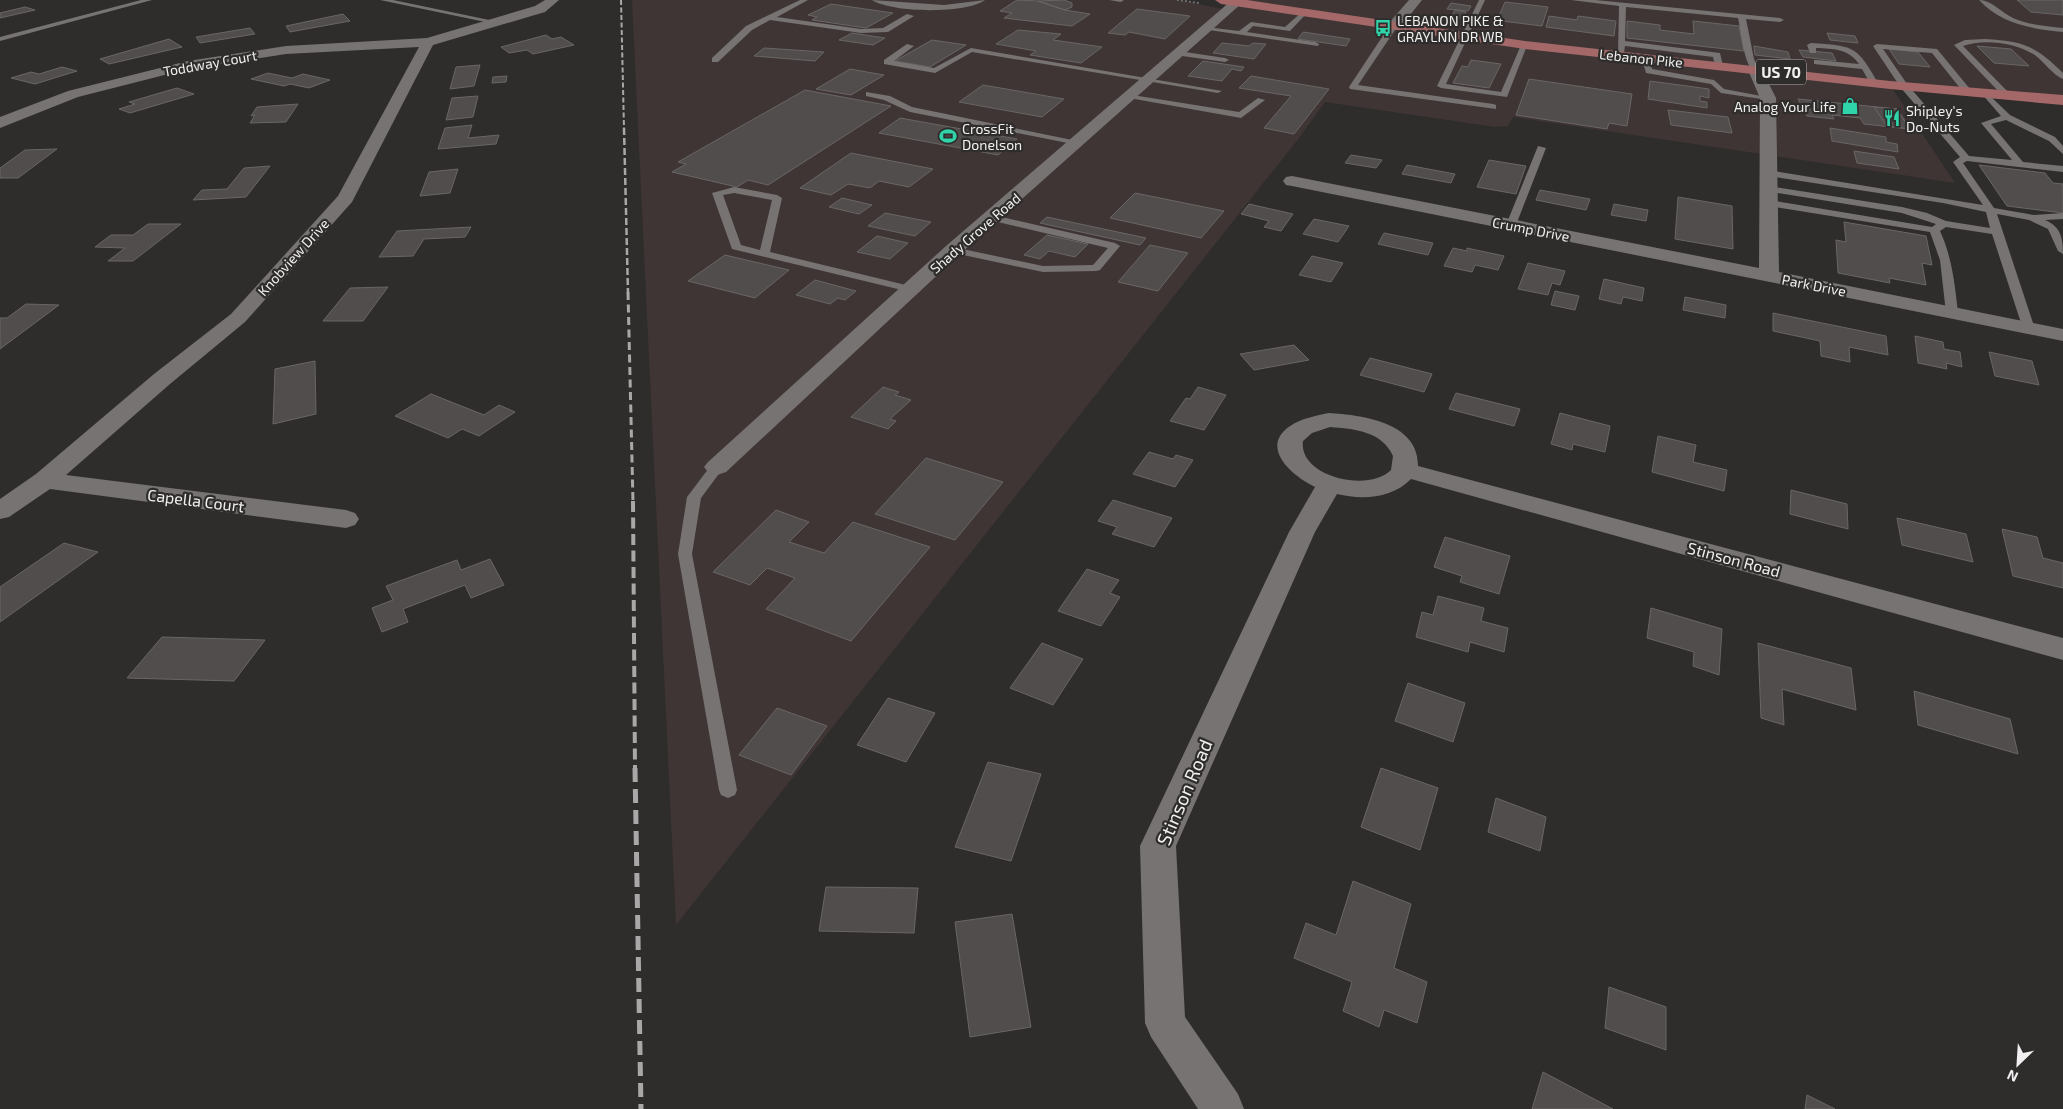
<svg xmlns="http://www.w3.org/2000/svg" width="2063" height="1109" viewBox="0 0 2063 1109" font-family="'Exo 2',sans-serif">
<rect width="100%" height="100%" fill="#2f2c2c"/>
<!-- built -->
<path fill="#3f3535" d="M632 0H1177L1228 10 1236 4 1221 0H2063V100L1890 85 1955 183 1513 117 1508 126 1495 127 1325 102 1299 138 676 925Z"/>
<!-- building -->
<path fill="#504d4c" stroke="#6a6666" d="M1017 0 1038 1 1065 10 1090 14 1072 26 1004 18 1012 13 1000 11Z
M1064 0 1072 3V7L1065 10 1038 1Z
M2017 0H2063V15L2031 12Z
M1505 2 1548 7 1542 26 1494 20 1496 15 1499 16Z
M1451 3 1471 6 1468 11 1447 9Z
M831 4 893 13 866 28 812 20 817 17 808 15Z
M25 7 35 10 0 18V13Z
M1137 9 1190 16 1165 39 1129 32 1125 35 1108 33Z
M1455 10 1466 12 1463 18 1451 17Z
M343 14 350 21 290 32 286 26Z
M1549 16 1577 20 1578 16 1616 21 1614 36 1546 27Z
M1627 21 1660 25V30L1694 34 1693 21 1739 26 1744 51 1627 38Z
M250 28 255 34 200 43 196 37Z
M1018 30 1061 34 1053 40 1102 47 1081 63 1030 55 1036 51 996 44Z
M1303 32 1350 39 1346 46 1298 39Z
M852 33 885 38 873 45 839 40Z
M1827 33 1855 36 1858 43 1830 40Z
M546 35 552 39 561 37 574 45 533 54 527 50 509 53 501 47Z
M169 39 182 47 109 64 100 59Z
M932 40 966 45 930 67 895 61Z
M1222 43 1249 46 1253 43 1266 44 1254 59 1213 53Z
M1754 46 1788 52 1790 59 1755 55Z
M1977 46 2011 49 2029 66 1994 63Z
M764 48 824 52 815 61 754 56Z
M1889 49 1918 52 1930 67 1899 64Z
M1799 50 1832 53 1836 61 1803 57Z
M1471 60 1501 64 1489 88 1453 83 1462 66 1468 67Z
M1203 61 1244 67 1241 71 1232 69 1222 81 1188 76Z
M480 65 474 86 450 89 456 67Z
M62 67 77 71 35 84 11 78 31 72 39 74Z
M850 69 884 75 851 95 816 89Z
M268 73 292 78 303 74 330 80 309 88 290 84 284 86 251 79Z
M507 76 506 82 492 83 493 77Z
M1251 76 1329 89 1294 134 1264 128 1291 96 1239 88Z
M1529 79 1632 94 1627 126 1609 123 1607 129 1516 115Z
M1650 81 1709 89V98L1700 96V101L1707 102V108L1648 99Z
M983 85 1064 99 1042 117 959 102Z
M177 88 194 94 130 113 119 109 135 104 129 102Z
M805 90 891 106 768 185 748 180 737 187 672 172 686 164 678 162Z
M478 96 473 117 446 120 452 98Z
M1798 99 1897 109 1910 129 1864 124 1860 118 1832 115 1834 119 1807 116Z
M298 104 286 122 250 123 255 115 251 116 257 107Z
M1874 107 1897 109 1910 129 1887 126Z
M1668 110 1728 117 1732 133 1671 125Z
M900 118 1017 139 998 155 879 133Z
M472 125 468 138 499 135 496 144 438 149 445 128Z
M1830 128 1886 137V142L1897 144 1898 152 1832 141Z
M57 149 18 178H0V168L25 150Z
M1854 151 1894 157 1899 169 1857 163Z
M851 153 933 169 909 187 879 181 870 188 848 184 831 195 800 188Z
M1351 155 1382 160 1376 168 1345 163Z
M1489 160 1526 166 1516 194 1477 187Z
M1407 165 1455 174 1451 183 1402 174Z
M1979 165 2045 173 2053 183 2063 184V213L2007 206Z
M270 166 246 197 193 200 202 190 227 189 244 168Z
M458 169 450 193 420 196 429 172Z
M1540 190 1590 199 1586 210 1536 200Z
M1135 193 1224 211 1201 238 1110 218Z
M1678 197 1732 206 1733 249 1675 239Z
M842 198 872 205 859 214 829 207Z
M1249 204 1293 214 1281 231 1264 227 1269 221 1241 214Z
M1614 204 1648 210 1646 221 1611 215Z
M885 213 931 222 915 236 868 226Z
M1047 217 1146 238 1140 245 1040 223Z
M1314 219 1349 226 1338 242 1303 234Z
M1844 222 1926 236 1932 265 1922 263 1926 285 1889 278 1890 283 1838 273 1836 240 1846 242Z
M148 224H181L133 261H108L125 248 95 247 111 235H133Z
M471 227 465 237 424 239 413 256 379 257 397 231Z
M1384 233 1433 243 1428 255 1378 244Z
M1047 235 1088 244 1075 257 1049 251 1040 259 1024 255Z
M877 236 908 243 890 259 857 252Z
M1150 245 1188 253 1158 291 1118 282Z
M1453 248 1467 251V248L1504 256 1498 270 1475 265 1472 272 1444 266Z
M725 255 789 270 755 298 688 281Z
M1312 256 1343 263 1331 282 1299 275Z
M1528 263 1565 271 1560 285 1552 283 1548 295 1518 289Z
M1604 279 1644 288 1642 301 1623 297 1621 304 1599 299Z
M815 280 856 291 845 300 838 298 830 304 796 295Z
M388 287 363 321H323L350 288Z
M1555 291 1579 296 1575 310 1551 305Z
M1685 297 1726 305 1725 318 1683 310Z
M26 304 59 305 0 349V318H7Z
M1773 313 1886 336 1888 355 1849 347 1850 362 1821 356 1820 341 1773 331Z
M1915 336 1943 342 1944 349 1960 352 1962 367 1946 363 1947 369 1918 363Z
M1294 345 1309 360 1254 370 1240 354Z
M1989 352 2032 361 2039 385 1995 376Z
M1370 358 1432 374 1424 392 1360 375Z
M315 361 316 414 273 424 275 369Z
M883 387 899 392 895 395 911 400 890 419 896 421 888 429 851 417Z
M1198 387 1226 395 1204 430 1170 421 1186 398 1190 399Z
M1456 393 1520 409 1514 426 1449 409Z
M431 394 484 415 499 405 515 412 479 436 462 429 448 438 395 416Z
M1560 413 1610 426 1605 452 1573 444 1572 450 1551 444Z
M1658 436 1696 445 1693 462 1727 470 1724 491 1652 472Z
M1149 452 1173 459 1176 455 1193 460 1175 487 1133 474Z
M926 458 1003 482 955 540 875 514Z
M1791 490 1847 504 1848 529 1790 514Z
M1113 500 1172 518 1154 547 1112 534 1117 527 1098 521Z
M776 510 809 522 789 542 824 553 853 522 930 547 851 641 766 609 795 578 767 568 750 585 713 572Z
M1897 518 1966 534 1973 562 1902 545Z
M2002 529 2037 537 2043 558 2063 563V588L2013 576Z
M1445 537 1510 556 1499 594 1460 582 1462 576 1434 567Z
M64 543 98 552 0 622V587Z
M490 559 504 585 471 598 465 585 403 609 408 622 382 632 372 608 393 600 386 586 457 560 461 570Z
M1087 569 1119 580 1110 593 1120 597 1101 626 1058 611Z
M1438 596 1484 608 1481 621 1508 628 1504 652 1470 642 1468 652 1416 637 1422 612 1433 615Z
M1651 608 1722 629 1719 675 1693 666 1694 652 1647 638Z
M162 637 265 640 234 681 127 678Z
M1042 643 1083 659 1053 705 1010 688Z
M1758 643 1851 668 1856 710 1782 689 1784 725 1761 718Z
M1408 683 1465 703 1453 742 1395 721Z
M1914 691 2010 719 2018 754 1918 725Z
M888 698 935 713 906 762 857 745Z
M777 708 827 726 791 775 739 755Z
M988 762 1041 774 1011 861 955 847Z
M1381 768 1438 788 1420 850 1361 827Z
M1496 798 1546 817 1540 851 1488 832Z
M1353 881 1411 904 1394 968 1427 982 1417 1023 1384 1010 1379 1027 1343 1011 1352 982 1294 958 1306 923 1336 935Z
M826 887 918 888 914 933 819 931Z
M1012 914 1031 1027 970 1037 955 922Z
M1609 987 1666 1007V1050L1605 1028Z
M1543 1072 1613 1109H1532Z
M1807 1095 1835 1109H1805Z"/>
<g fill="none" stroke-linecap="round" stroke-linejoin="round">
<!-- path -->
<path stroke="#6f6d6d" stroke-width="2" stroke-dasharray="2 2" stroke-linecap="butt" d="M1177 0 1199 3"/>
<!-- lane -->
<path fill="#767372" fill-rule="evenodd" d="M141 0H152L0 41V37Z
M380 0H393L499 22 495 24Z
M800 0H808L777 17 861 29 883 28 907 14 914 16 888 32 861 33 770 20 752 30 718 62H712V58L746 26Z
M872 0 944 5 985 0C966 14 892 13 872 0Z
M1109 0H1124L1121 2Z
M1479 0H1485L1446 84 1501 92 1521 45 1528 43 1507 97 1441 88 1437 86Z
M1571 0H1595L1780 18 1784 20 1780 22 1746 19 1754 59 1759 70 1755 72C1744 67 1741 31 1738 18L1626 7 1625 41 1720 53 1723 66 1719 68 1715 66 1713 57 1625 46 1624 53H1618L1619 6Z
M1979 0C1991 0 2001 12 2013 18 2028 25 2046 26 2063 28V32C2032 29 2001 24 1979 0Z
M1303 11 1307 13 1290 31 1253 26 1247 32 1315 42 1319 44 1318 46 1202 29 1206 27 1239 31 1251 22 1285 27Z
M1390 25 1397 27 1358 85 1493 104 1496 105V109L1350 89 1349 87Z
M1985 39C2023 41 2036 46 2063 73V79C2053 75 2045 63 2036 56 2019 43 1983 38 1963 46L2011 95 2004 97 1954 45 1965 40Z
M1811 43C1853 46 1857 45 1878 83L1871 85 1862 69 1814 64V60H1817L1859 64C1848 48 1833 49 1816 48V53H1810L1807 45Z
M907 44 914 46 894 61 934 68 971 48 1222 91 1218 93 972 52 935 73 884 64V60Z
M1877 44 1937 49 1970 89V93H1964L1932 53 1883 49 1907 84 1969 156 2012 160 1981 123 2001 116 1981 93 1985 91 2010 115 2055 137 2063 146V154L2049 141 2006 120 1991 124 2023 162 2063 166V172L1967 161 1963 163 1994 208 2034 215 2063 213V219L2045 220C2061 227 2063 238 2063 254L2058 251 2048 229 2029 220 1997 214 2035 329 2033 331H2025L2023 329 1992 234 1946 227 1940 231C1952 257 1955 285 1958 313L1952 316 1946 313 1940 260 1930 232 1769 206 1764 203 1769 200 1932 227 1936 224 1902 213 1765 191 1763 189 1768 186 1902 207 1927 213 1946 221 1990 228 1986 212 1943 203 1768 176 1763 173 1768 170 1983 205 1953 162 1960 157 1901 88 1873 46Z
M1178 51 1225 58 1229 60 1225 62 1175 55 1174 53Z
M1646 57 1650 59 1652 69 1714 80 1724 89 1772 98 1768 100 1721 93 1711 84 1646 73 1642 59Z
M866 92 890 96 912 107 1082 142 1078 145 910 112 884 100 866 96Z
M1126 94 1239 112 1258 98 1265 100 1241 118 1129 98 1125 96Z
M1538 146 1546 148 1516 225 1507 227 1506 225Z
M734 187 777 195 782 198 770 252 914 287 916 289 910 292 732 249 712 193ZM734 193 772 200 760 250 741 245 723 195Z
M993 215 1115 243 1120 246 1100 270 1096 271 1043 272 949 252 948 250 953 247 1043 266 1093 265 1108 248 989 220V216Z
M717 463 724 467 701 498 692 554 737 790 735 795 728 798 721 795 719 790 678 554 687 497 712 464Z"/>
<!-- street -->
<path fill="#767372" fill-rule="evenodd" d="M545 0H559L545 12 433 45 352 202 245 322 170 384 66 475 346 510 355 513 359 519 355 525 346 528 50 489 9 517 0 519V499L36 474 154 374 231 314 338 196 419 47 286 54 188 69 78 97 0 128V117L68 91 188 61 286 46 427 38 535 6Z
M1232 0H1240L1242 3 960 254 726 472 717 475 708 472 704 467 708 462 946 246Z
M1409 0H1422L1398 30H1388L1386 27 1388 24Z
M1755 66 1762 70 1776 98 1779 272 2063 329V341L1292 186 1286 185 1283 181 1286 177 1292 176 1759 268 1760 98 1748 70Z
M1329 413C1361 415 1419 422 1418 466L2063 638V660L1411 479C1392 499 1361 500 1337 494L1315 532 1176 846 1185 1017 1238 1094 1244 1109H1198L1151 1037 1145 1023 1140 846 1289 532 1315 487C1290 475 1256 444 1295 423 1305 418 1318 415 1329 413ZM1330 427C1354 429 1382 431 1393 456L1391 470C1369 493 1298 477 1303 441L1312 433Z"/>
<!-- primary -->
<path fill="#a46868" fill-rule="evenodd" d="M1215 0H1247L1525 41 1890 81 2063 95V105L1890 89 1525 49 1221 4Z"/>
<!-- rail-far4 -->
<path stroke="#a9a7a7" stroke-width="2" stroke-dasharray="5 2.5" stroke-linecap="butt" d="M621 0 624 129"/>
<!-- rail-far3 -->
<path stroke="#a9a7a7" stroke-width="2.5" stroke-dasharray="7 3" stroke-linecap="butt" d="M624 128 628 293"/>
<!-- rail-far2 -->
<path stroke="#a9a7a7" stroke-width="3" stroke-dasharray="8 4.5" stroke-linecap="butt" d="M628 292 633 502"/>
<!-- rail-far1 -->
<path stroke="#a9a7a7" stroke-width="4" stroke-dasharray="11 5.5" stroke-linecap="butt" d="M633 501 635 769"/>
<!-- rail -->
<path stroke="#a9a7a7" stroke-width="5" stroke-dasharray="14 7" stroke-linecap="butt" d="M635 768 641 1109"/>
</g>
<!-- icons -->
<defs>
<g id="bus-bare" transform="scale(1.35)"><path d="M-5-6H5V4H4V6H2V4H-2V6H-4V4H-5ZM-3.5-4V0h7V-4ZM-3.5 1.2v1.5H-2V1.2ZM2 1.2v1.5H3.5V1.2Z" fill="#2fd4aa" stroke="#2f2c2c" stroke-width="2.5" paint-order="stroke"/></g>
<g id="shop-bare" transform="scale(1.35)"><path d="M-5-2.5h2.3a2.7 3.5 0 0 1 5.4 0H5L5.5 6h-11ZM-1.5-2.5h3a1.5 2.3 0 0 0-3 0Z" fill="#2fd4aa" stroke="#2f2c2c" stroke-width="2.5" paint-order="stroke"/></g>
<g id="restaurant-bare" transform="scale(1.35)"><path d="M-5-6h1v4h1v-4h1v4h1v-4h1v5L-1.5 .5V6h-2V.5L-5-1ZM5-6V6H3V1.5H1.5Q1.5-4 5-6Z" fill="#2fd4aa" stroke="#2f2c2c" stroke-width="2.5" paint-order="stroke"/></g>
<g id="stadium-bare" transform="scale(1.35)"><path d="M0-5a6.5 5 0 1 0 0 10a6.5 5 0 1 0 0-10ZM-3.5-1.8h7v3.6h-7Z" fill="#2fd4aa" stroke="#2f2c2c" stroke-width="2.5" paint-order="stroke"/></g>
</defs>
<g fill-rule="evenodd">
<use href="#bus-bare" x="1383" y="28"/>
<use href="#shop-bare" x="1850" y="106"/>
<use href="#restaurant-bare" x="1892" y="118"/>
<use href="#stadium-bare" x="948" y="136"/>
</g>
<g text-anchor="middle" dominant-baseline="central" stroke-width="4.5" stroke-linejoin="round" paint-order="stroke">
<!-- far-poi labels -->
<g font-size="14" fill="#f1efef" stroke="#2f2c2c" text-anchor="start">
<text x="1397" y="20">LEBANON PIKE &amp;<tspan x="1397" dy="16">GRAYLNN DR WB</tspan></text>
<text x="1836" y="106" text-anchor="end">Analog Your Life</text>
<text x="1906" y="110">Shipley's<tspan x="1906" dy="16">Do-Nuts</tspan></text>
<text x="962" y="128">CrossFit<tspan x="962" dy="16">Donelson</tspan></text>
</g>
<!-- far-street labels -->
<g font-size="14" fill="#f1efef" stroke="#2f2c2c">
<text transform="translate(1641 58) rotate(6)">Lebanon Pike</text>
<text transform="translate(210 63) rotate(-10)">Toddway Court</text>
<text transform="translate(1531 229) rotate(11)">Crump Drive</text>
<text transform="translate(975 233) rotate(-41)">Shady Grove Road</text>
<text transform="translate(293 257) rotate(-48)">Knobview Drive</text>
<text transform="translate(1814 285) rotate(11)">Park Drive</text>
</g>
<!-- shield labels -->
<rect fill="#2f2c2c" stroke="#b7b4b4" stroke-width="1" x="1756" y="59.5" width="50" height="25" rx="4"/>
<g font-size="15" font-weight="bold" fill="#f1efef">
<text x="1781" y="72">US 70</text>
</g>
<!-- street labels -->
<g font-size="16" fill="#f1efef" stroke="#2f2c2c">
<text transform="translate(196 500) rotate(7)">Capella Court</text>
<text transform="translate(1734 559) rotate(15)">Stinson Road</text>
</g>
<!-- near-street labels -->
<g font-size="19" fill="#f1efef" stroke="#2f2c2c">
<text transform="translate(1184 792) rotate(-67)">Stinson Road</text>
</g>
</g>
<!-- north arrow -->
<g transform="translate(2018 1064) rotate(205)" stroke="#2f2c2c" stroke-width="4" paint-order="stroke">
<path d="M0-4L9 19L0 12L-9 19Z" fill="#f1efef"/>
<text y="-8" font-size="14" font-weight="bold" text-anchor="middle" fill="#f1efef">N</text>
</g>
</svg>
